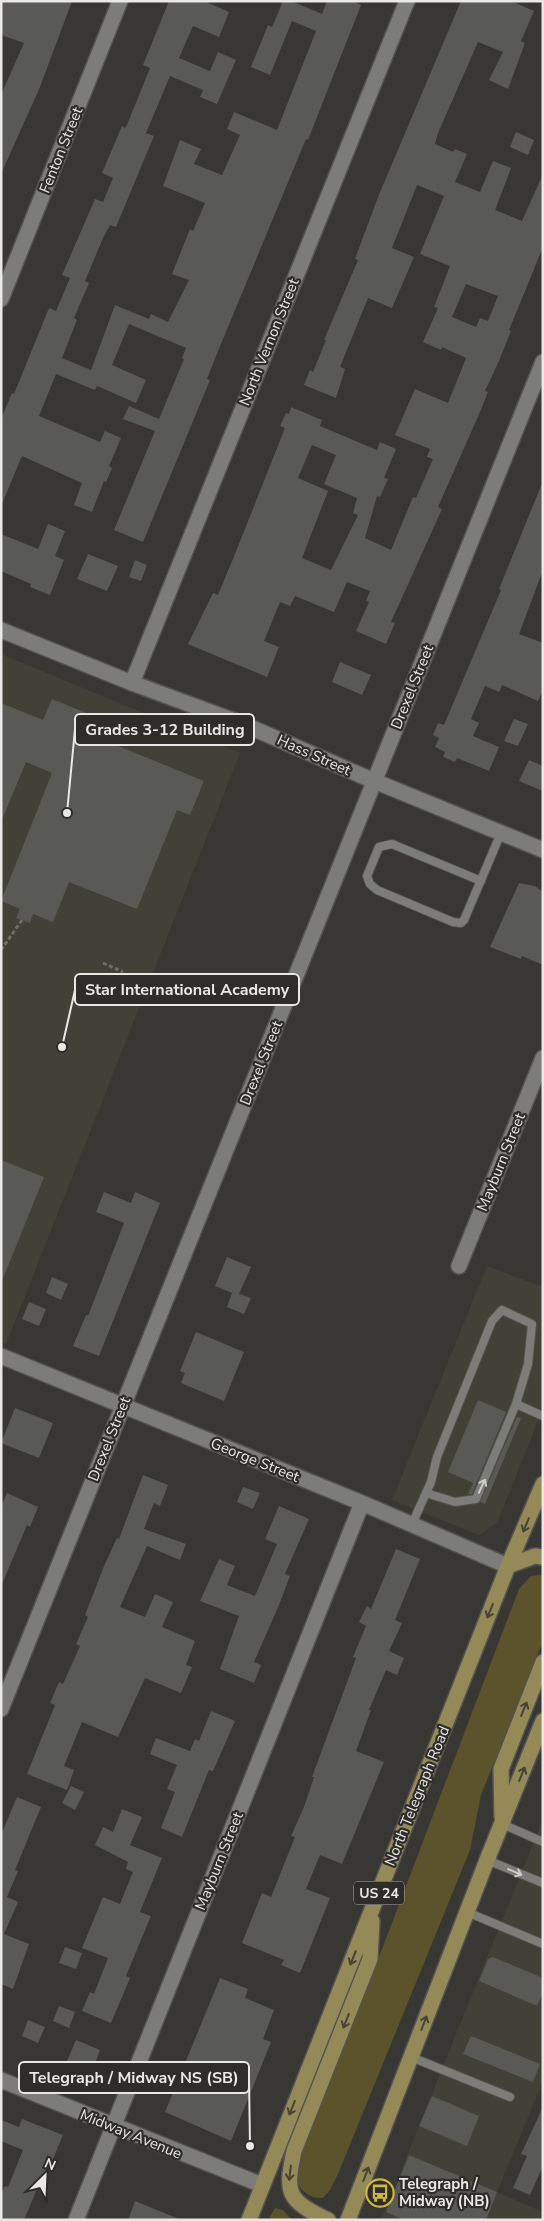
<svg xmlns="http://www.w3.org/2000/svg" width="544" height="2221" viewBox="0 0 544 2221" font-family="'Nunito Sans',sans-serif">
<rect width="100%" height="100%" fill="#383734"/>
<!-- built -->
<path fill="#424137" d="M1 654 240 753 6 1344 1 1342Z
M487 1266 543 1287V1409L497 1523 479 1535 392 1500Z
M543 1819V2081L497 2192 543 2212V2220H381Z"/>
<!-- green -->
<path fill="#5b532b" d="M539 1575 543 1576V1641L481 1795 470 1850 338 2174 330 2190 323 2198C311 2199 299 2191 296 2178 295 2170 298 2158 299 2149L371 1978 519 1589 531 1576Z
M275 2208 283 2210 292 2220H268Z"/>
<!-- building -->
<path fill="#595955" fill-rule="evenodd" d="M1 1H72L40 87 1 174V95L24 43 1 35Z
M169 1H204L229 12 219 37 193 26 179 58 210 71 218 52 236 60 217 104 200 97 203 90 170 76 146 133 154 136 116 227 110 225 103 238 85 281 89 283 74 318 77 320 62 358 91 370 115 305 149 319 151 314 168 322 189 280 172 274 190 229 193 231 205 203 163 186 180 140 201 149 194 164 222 175 240 135 227 129 234 112 277 130 316 31 292 21 270 75 251 67 268 25 272 27 283 1H291L322 14 327 1H352L361 5 308 140 306 139 218 351 207 379 210 380 143 542 114 530 155 431 123 419 129 406 159 419 184 359 182 358 186 348 129 324 112 365 146 380 136 403 97 386 95 390 56 374 39 416 100 442 105 431 121 438 109 466 112 468 106 482 104 481 92 512 74 505 82 483 22 456 1 506V419L12 393 14 394 49 308 56 311 70 278 62 275 95 199 103 202 113 178 102 173 122 126 125 128 127 125 150 68 143 65Z
M461 1H511L534 11 521 41 525 43 508 89 489 80 503 52 478 42 438 133 435 144 453 152 455 149 467 154 455 182 480 192 493 161 511 168 495 210 522 221 543 174V247L509 330 511 331 499 361 485 391 488 392 480 412 438 507 442 509 391 622 395 623 386 644 356 631 369 602 366 601 370 591 347 582 334 612 295 596 290 606 280 602 264 641 279 647 267 677 188 644 213 593 218 595 235 554 285 428 280 426 286 413 289 414 291 407 322 420 320 426 377 450 380 442 396 449 384 478 388 479 380 497 377 496 365 538 391 550 413 497 416 498 433 459 427 457 430 449 395 435 415 389 448 403 466 358 442 347 441 350 423 342 438 308 434 307 450 266 420 254 444 196 417 185 392 248 414 257 392 308 368 298 340 367 345 369 336 398 304 385 310 370 313 372 326 340H324L358 260 355 259 378 197ZM466 284 498 296 488 321 480 318 476 327 452 317ZM312 445 336 455 324 484 357 498 353 513 358 515 331 570 302 558 328 491 298 478Z
M516 132 534 140 528 155 510 147Z
M543 481V570L519 634 543 643V690L538 701 502 685 499 692 485 686 471 719 479 723 473 736 499 747 489 771 457 758 455 762 443 757 445 752 435 747 439 738 433 735 438 723 444 725 501 590 499 589Z
M48 524 65 531 55 556 64 560 50 595 30 587 31 584 1 571V534L38 549Z
M88 554 118 566 107 591 77 579Z
M135 560 147 565 141 581 129 577Z
M340 662 371 675 362 695 332 682Z
M52 699 113 724 106 741 204 781 190 815 177 810 137 909 69 882 53 922 33 914 30 923 16 918 20 909 1 901 52 773 26 762 1 822V703L43 720Z
M514 719 528 724 518 746 504 741Z
M529 760 543 766V791L519 781Z
M519 883 535 886 543 892V965L522 956 521 959 490 947Z
M1 1160 44 1177 2 1281H1Z
M104 1192 131 1203 135 1192 160 1203 99 1356 73 1346 86 1315 88 1316 124 1223 96 1212Z
M227 1257 251 1267 239 1294 251 1298 244 1314 227 1307 232 1293 215 1286Z
M52 1277 68 1284 61 1300 46 1293Z
M29 1302 46 1309 39 1326 22 1319Z
M196 1332 244 1352 224 1401 181 1383 185 1373 180 1371Z
M478 1400 506 1412 472 1494H468L473 1483 448 1472Z
M15 1408 53 1423 39 1458 1 1443Z
M517 1417 521 1418 485 1504 480 1502Z
M143 1475 168 1485 160 1506 154 1503 144 1529 186 1544 180 1560 147 1546 120 1607 145 1617 155 1594 173 1602 162 1627 195 1641 186 1665 192 1667 181 1693 145 1678 118 1737 82 1722 64 1766 74 1770 67 1790 27 1774 55 1705 50 1703 59 1682 63 1684 80 1646 76 1644 88 1617 85 1615 104 1566 117 1538 119 1539Z
M243 1487 260 1493 253 1509 237 1502Z
M7 1493 38 1507 30 1527 27 1525 2 1584 1 1507Z
M279 1506 309 1519 285 1574 290 1576 279 1605 254 1662 261 1665 254 1683 220 1669 239 1616 200 1601 219 1559 235 1566 227 1585 255 1596 277 1544 265 1539Z
M396 1549 420 1559 395 1620 402 1623 389 1651 404 1658 397 1675 386 1670 369 1710H371L356 1751 384 1762 342 1864 320 1855 306 1889 330 1898 300 1973 281 1965 284 1960 242 1943 262 1893 271 1897 295 1837 291 1836 304 1807 314 1777H312L356 1658 353 1657 366 1626 359 1622 367 1606 371 1609Z
M211 1711 235 1721 213 1771 209 1770 182 1837 161 1828 175 1792 167 1789 177 1765 150 1754 156 1738 190 1751 195 1739 199 1741Z
M71 1786 84 1792 75 1810 62 1803Z
M17 1797 41 1807 15 1870 18 1871 7 1897 18 1902 4 1934 29 1944 13 1989 1 1984V1835Z
M122 1809 142 1817 130 1845 162 1858 140 1912 151 1916 126 1976 130 1978 111 2023 82 2011 90 1992 94 1994 108 1958 82 1948 103 1897 120 1904 133 1872 126 1869 128 1862 95 1845 103 1827 113 1832Z
M65 1947 82 1953 76 1969 59 1963Z
M493 1957 543 1978V1993L537 2006 479 1981 488 1959Z
M220 1978 248 1989 245 1998 274 2010 263 2039 271 2042 231 2141 165 2112Z
M59 2006 75 2012 69 2028 53 2021Z
M28 2020 45 2027 38 2043 22 2036Z
M471 2036 540 2064 533 2082 463 2054Z
M76 2040 100 2050 89 2079 64 2068Z
M432 2096 479 2116 467 2146 419 2126Z
M543 2107V2166L530 2195 513 2188 527 2156 521 2154Z
M22 2119 63 2135 40 2190 37 2189 24 2220H1V2194L5 2186 8 2187 23 2150 1 2141V2120L19 2127Z
M409 2155 497 2192 486 2220H404L386 2212Z
M135 2201 179 2219V2220H128Z"/>
<g fill="none" stroke-linecap="round" stroke-linejoin="round">
<!-- service casing -->
<g stroke="#545351" stroke-width="10">
<path id="service" d="M481 881 392 844 379 847 367 876 370 884 377 890 453 922 461 923 464 920 501 833
M426 1493 455 1502 476 1499 516 1404
M412 1524 431 1482 437 1457 492 1321 502 1310 532 1324 528 1364 516 1404 543 1416
M502 1824 543 1842
M487 1860 543 1883
M467 1912 543 1944
M411 2057 510 2097"/>
</g>
<!-- minor casing -->
<g stroke="#545351" stroke-width="18">
<path id="minor" d="M1 299 120 1
M132 683 407 1
M459 1266 543 1058
M1 1356 362 1503 508 1566
M1 1709 543 362
M1 2080 262 2185
M76 2220 362 1503"/>
</g>
<!-- tertiary casing -->
<g stroke="#545351" stroke-width="18">
<path id="tertiary" d="M1 630 132 683 243 724 374 781 543 850"/>
</g>
<!-- primary casing -->
<g stroke="#545351" stroke-width="18">
<path id="primary" d="M508 1566 535 1556 543 1557
M502 1817 501 1769 543 1662
M249 2220 508 1566 543 1484
M328 2220C287 2200 285 2194 294 2151L370 1959 372 1921
M348 2220 487 1860 543 1721"/>
</g>
<!-- path -->
<path stroke="#6e6d6a" stroke-width="3" stroke-dasharray="4 2.5" stroke-linecap="butt" d="M1 950 22 920
M103 963 123 972"/>
<!-- service -->
<use href="#service" stroke="#7c7c78" stroke-width="8"/>
<!-- minor -->
<use href="#minor" stroke="#7c7c78" stroke-width="15"/>
<!-- tertiary -->
<use href="#tertiary" stroke="#7c7c78" stroke-width="15"/>
<!-- primary -->
<use href="#primary" stroke="#938a58" stroke-width="15"/>
</g>
<!-- one-way arrows -->
<defs><path id="oneway-shaft" d="M-6 0H5M1.5-3L5.5 0L1.5 3" fill="none" stroke-width="1.6" stroke-linecap="round" stroke-linejoin="round" transform="scale(1.25)"/></defs>
<g stroke="#cecdca">
<use href="#oneway-shaft" transform="translate(482 1486) rotate(-65)"/>
<use href="#oneway-shaft" transform="translate(515 1872) rotate(23)"/>
</g>
<g stroke="#474436">
<use href="#oneway-shaft" transform="translate(526 1525) rotate(113)"/>
<use href="#oneway-shaft" transform="translate(490 1611) rotate(112)"/>
<use href="#oneway-shaft" transform="translate(524 1709) rotate(-68)"/>
<use href="#oneway-shaft" transform="translate(522 1774) rotate(-68)"/>
<use href="#oneway-shaft" transform="translate(353 1958) rotate(112)"/>
<use href="#oneway-shaft" transform="translate(346 2021) rotate(112)"/>
<use href="#oneway-shaft" transform="translate(424 2023) rotate(-69)"/>
<use href="#oneway-shaft" transform="translate(292 2108) rotate(112)"/>
<use href="#oneway-shaft" transform="translate(290 2173) rotate(97)"/>
<use href="#oneway-shaft" transform="translate(366 2174) rotate(-69)"/>
</g>
<!-- icons -->
<defs>
<g id="bus-ring" transform="scale(1.4375)"><circle r="9.5" fill="#2e2d2a" stroke="#cfb837" stroke-width="1.5"/><path d="M-5-6H5V4H4V6H2V4H-2V6H-4V4H-5ZM-3.5-4V0h7V-4ZM-3.5 1.2v1.5H-2V1.2ZM2 1.2v1.5H3.5V1.2Z" fill="#cfb837"/></g>
</defs>
<g fill-rule="evenodd">
<use href="#bus-ring" x="380" y="2193"/>
</g>
<g text-anchor="middle" dominant-baseline="central" stroke-width="4.5" stroke-linejoin="round" paint-order="stroke">
<!-- shield labels -->
<rect fill="#2e2d2a" stroke="#b1b0ae" stroke-width="1" x="354" y="1881.5" width="50" height="23" rx="4"/>
<g font-size="14" font-weight="bold" fill="#e9e8e6">
<text x="379" y="1893">US 24</text>
</g>
<!-- street labels -->
<g font-size="15" fill="#e9e8e6" stroke="#2e2d2a">
<text transform="translate(61 150) rotate(-68)">Fenton Street</text>
<text transform="translate(269 342) rotate(-68)">North Vernon Street</text>
<text transform="translate(412 687) rotate(-68)">Drexel Street</text>
<text transform="translate(314 755) rotate(24)">Hass Street</text>
<text transform="translate(261 1063) rotate(-68)">Drexel Street</text>
<text transform="translate(501 1162) rotate(-68)">Mayburn Street</text>
<text transform="translate(109 1439) rotate(-68)">Drexel Street</text>
<text transform="translate(255 1460) rotate(22)">George Street</text>
<text transform="translate(417 1796) rotate(-68)">North Telegraph Road</text>
<text transform="translate(219 1861) rotate(-68)">Mayburn Street</text>
<text transform="translate(131 2134) rotate(22)">Midway Avenue</text>
</g>
<!-- poi labels -->
<g font-size="15" font-weight="bold" fill="#e9e8e6" stroke="#2e2d2a" text-anchor="start">
<text x="399" y="2184">Telegraph /<tspan x="399" dy="17">Midway (NB)</tspan></text>
</g>
</g>
<!-- callouts -->
<path fill="none" stroke="#e9e8e6" stroke-width="2" d="M67 813L75 729M62 1047L75 990M250 2146L249 2078"/>
<g fill="#e9e8e6" stroke="#2e2d2a" stroke-width="2">
<circle cx="67" cy="813" r="5"/>
<circle cx="62" cy="1047" r="5"/>
<circle cx="250" cy="2146" r="5"/>
</g>
<g fill="#2e2d2a" stroke="#e9e8e6" stroke-width="2">
<rect x="75" y="714" width="179" height="31" rx="5"/>
<rect x="75" y="974" width="224" height="31" rx="5"/>
<rect x="19" y="2062" width="230" height="31" rx="5"/>
</g>
<g font-size="16" text-anchor="middle" font-weight="bold" fill="#e9e8e6">
<text x="165" y="735">Grades 3-12 Building</text>
<text x="187" y="995">Star International Academy</text>
<text x="134" y="2083">Telegraph / Midway NS (SB)</text>
</g>
<!-- border -->
<rect width="544" height="2221" fill="none" stroke="#e9e8e6" stroke-width="5"/>
<!-- north arrow -->
<g transform="translate(45 2176) rotate(24)" stroke="#2e2d2a" stroke-width="4" paint-order="stroke">
<path d="M0-4L9 19L0 12L-9 19Z" fill="#e9e8e6"/>
<text y="-8" font-size="14" font-weight="bold" text-anchor="middle" fill="#e9e8e6">N</text>
</g>
</svg>
